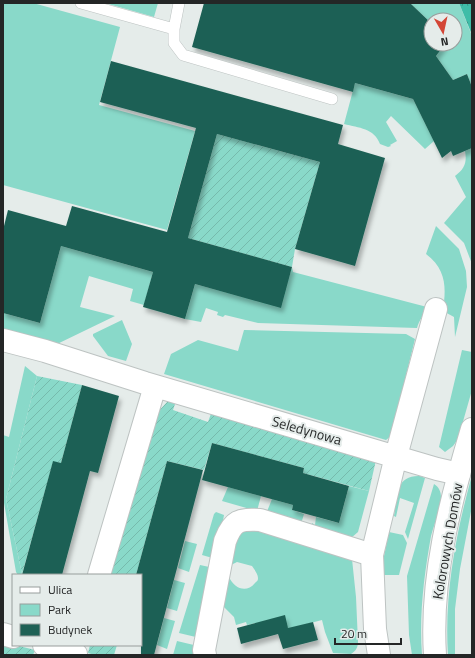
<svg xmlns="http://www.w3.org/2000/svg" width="475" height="658" viewBox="0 0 475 658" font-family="'Titillium Web',sans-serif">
<defs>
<pattern id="forest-crowns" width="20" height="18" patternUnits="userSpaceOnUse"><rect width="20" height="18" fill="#3fbda8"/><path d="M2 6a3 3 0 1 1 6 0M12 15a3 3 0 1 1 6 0" fill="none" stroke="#359989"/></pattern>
<pattern id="garden-furrows" width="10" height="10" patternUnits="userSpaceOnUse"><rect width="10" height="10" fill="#89d9c9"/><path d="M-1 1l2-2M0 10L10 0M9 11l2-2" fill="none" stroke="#76baac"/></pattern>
<filter id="shadow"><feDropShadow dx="2.5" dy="4.5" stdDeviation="2" flood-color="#0004"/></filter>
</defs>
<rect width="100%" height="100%" fill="#e5ecea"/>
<!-- green -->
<path fill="#89d9c9" d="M3 3H33L120 27 99 105 195 131 167 230 3 185Z
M105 3H158L154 17Z
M410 3H459L472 36V87L467 74 453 80 436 56 445 44H455V20H431V23Z
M355 83 413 99 434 141 425 149 391 116 386 122 397 141 390 145 391 146 388 147 380 144C374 128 359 128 344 124Z
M472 148V264L464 243 444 223 466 197 455 176C465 169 467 162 465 151Z
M436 226 459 249 466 271 467 287 455 337 454 317 443 311C446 288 447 270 426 254Z
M61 246 153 272 144 305 130 301 133 289 89 276 80 307 115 316 53 346 3 331V313L40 323Z
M292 267 293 272 427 307C424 315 419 320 417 328L258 323 225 315 223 317 217 315 218 312 206 308 201 322 185 319 195 284 280 307Z
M122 320 132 344 126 361 108 356 93 336V334Z
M244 330 406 334 415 339 391 436 386 440 164 374 171 354 198 340 238 351Z
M462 350 472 352V390L458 439 453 446 445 452 439 447Z
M25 366 37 376 6 499 22 574 24 575H18L16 572 3 497V435L9 437Z
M472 475V506L460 569 455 609V655H448C444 594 456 533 472 475Z
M420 476 425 478 408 539 405 532 414 503 400 498 396 517 394 516C397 497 395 475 420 476Z
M434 484C439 487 441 492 441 497 441 510 434 524 431 536 424 575 419 615 422 655H412L409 635 407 576Z
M349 486 369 491 358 532 351 538 311 528 312 523 315 525 316 517 339 523Z
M228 487 261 496 257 511 222 501Z
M272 499 293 505 292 510 304 514 301 524 266 514Z
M216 512 224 515 216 559 202 555 214 514Z
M255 527 352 559 356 597 358 642C358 647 356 651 351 654L333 653 325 632 322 620 288 629V627H257L256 623 247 625 246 622 236 625 234 617 220 603 229 577C234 588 246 594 255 583 257 581 258 581 258 578 258 574 254 569 252 566L237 562 231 565 234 534Z
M389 532 403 535 407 543 399 575H383L384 556Z
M185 541 197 544 189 572 178 568Z
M200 565 214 568 200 638 179 633Z
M174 580 185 583 177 611 167 608Z
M164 618 175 621 167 649 157 645Z
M177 641 198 646 197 655H173Z"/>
<!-- forest -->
<path fill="url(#forest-crowns)" d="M459 3H472V35Z"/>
<!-- garden -->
<path fill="url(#garden-furrows)" d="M217 134 320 162 295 249 292 267 188 238Z
M37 376 82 385 61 463 53 462 22 574 6 499Z
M168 401 175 404 173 410 208 422 213 408 376 460 369 491 303 473 304 468 212 443 204 470 167 461 136 575H110L156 414Z
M3 642 35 650 33 655H3Z
M90 645H117L114 655H95L88 653Z"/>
<!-- building -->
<path fill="#1f6155" filter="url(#shadow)" d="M204 3H410L431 23V44H445L436 56 453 80 467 74 472 87V148L453 156 451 151 442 158 413 99 355 83 353 92 192 47Z
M111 61 343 125 338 144 385 158 355 266 295 249 320 162 217 134 188 238 292 267 281 308 195 284 185 319 143 307 153 272 61 246 40 323 3 313V230L8 210 66 226 72 206 167 232 196 128 100 102Z
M82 385 119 396 98 473 90 471 62 575H22L53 461 61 463Z
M212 443 304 468 303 473 349 486 339 523 292 510 293 505 202 480Z
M167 461 203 470 154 655H141V575H136Z
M285 615 288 628 313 622 318 640 283 649 278 634 241 644 237 628Z"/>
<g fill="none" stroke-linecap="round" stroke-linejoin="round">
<!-- lane casing -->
<g stroke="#bdc3c2" stroke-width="12">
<path id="lane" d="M81 3 174 29
M179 3 174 29V43L183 55 332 99"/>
</g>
<!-- street casing -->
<g stroke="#bdc3c2" stroke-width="24">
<path id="street" d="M3 340 45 351 145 383 437 469 459 474
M99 575 155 386
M3 634 13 637
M44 645 76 654
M205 655 204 650 225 541C233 520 239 519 260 520L372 555
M379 655 375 629 372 555 396 456 436 309"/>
</g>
<!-- secondary casing -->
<g stroke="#bdc3c2" stroke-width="24">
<path id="secondary" d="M435 655C430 578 450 502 472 429"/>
</g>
<!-- lane -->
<use href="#lane" stroke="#fff" stroke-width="11"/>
<!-- street -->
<use href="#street" stroke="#fff" stroke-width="22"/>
<!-- secondary -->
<use href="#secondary" stroke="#fff" stroke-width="22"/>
</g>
<g text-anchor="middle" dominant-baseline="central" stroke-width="4" stroke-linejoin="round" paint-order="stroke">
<!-- street labels -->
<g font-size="14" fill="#242626" stroke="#e5ecea">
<text transform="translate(307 430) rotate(16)">Seledynowa</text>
<text transform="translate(447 541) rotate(-80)">Kolorowych Domów</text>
</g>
</g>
<!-- border -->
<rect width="475" height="658" fill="none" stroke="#242626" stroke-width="8"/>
<!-- legend -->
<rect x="12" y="574" width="130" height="72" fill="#e5ecea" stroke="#989d9c"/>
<rect x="20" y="587" width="20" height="6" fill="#ffffff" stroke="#989d9c"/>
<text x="48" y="594" font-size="12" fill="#242626">Ulica</text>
<rect x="20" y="604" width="20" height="12" fill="#89d9c9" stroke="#989d9c"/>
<text x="48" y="614" font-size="12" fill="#242626">Park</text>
<rect x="20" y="624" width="20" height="12" fill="#1f6155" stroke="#989d9c"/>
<text x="48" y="634" font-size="12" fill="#242626">Budynek</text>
<!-- north arrow -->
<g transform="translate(443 32) rotate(171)"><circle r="19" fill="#e5ecea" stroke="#989d9c"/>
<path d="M0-3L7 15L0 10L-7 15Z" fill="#d34636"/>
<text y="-6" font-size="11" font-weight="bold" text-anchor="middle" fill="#242626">N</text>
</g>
<!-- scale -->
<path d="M335 638v6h66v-6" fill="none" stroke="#242626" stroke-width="2"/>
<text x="341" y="638" font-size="12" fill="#242626" stroke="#e5ecea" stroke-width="3" paint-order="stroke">20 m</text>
</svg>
